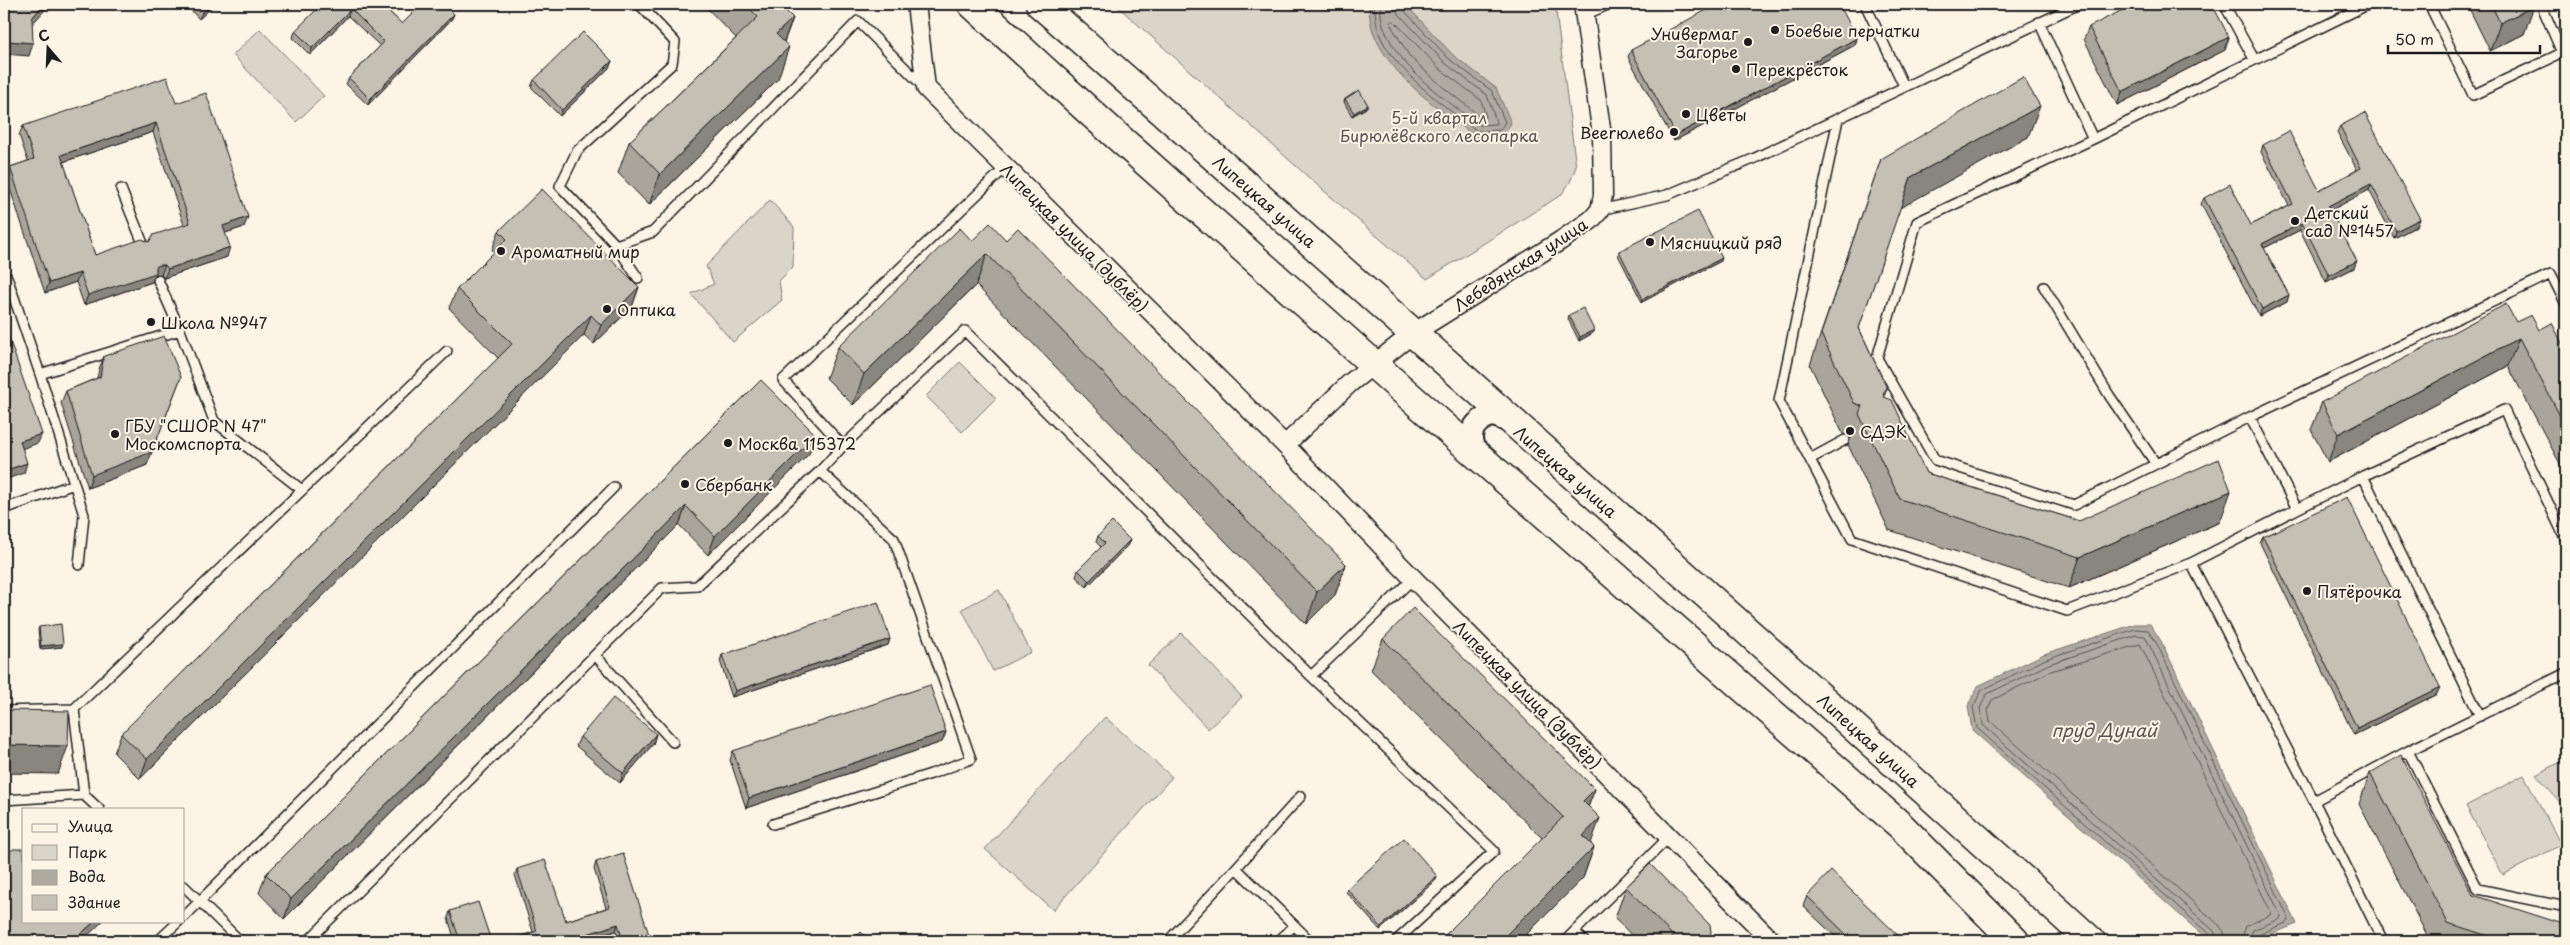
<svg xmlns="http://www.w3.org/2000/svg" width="2570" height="945" viewBox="0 0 2570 945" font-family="'Playpen Sans',sans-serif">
<rect width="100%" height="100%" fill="#fcf5e5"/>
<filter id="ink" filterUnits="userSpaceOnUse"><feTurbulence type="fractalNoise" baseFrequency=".02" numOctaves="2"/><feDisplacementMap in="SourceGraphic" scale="10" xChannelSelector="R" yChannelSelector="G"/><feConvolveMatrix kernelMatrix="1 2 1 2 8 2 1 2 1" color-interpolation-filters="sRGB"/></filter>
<g filter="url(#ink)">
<!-- green -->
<path fill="#dbd5c8" stroke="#7c7872" d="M1115 4H1555L1576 167 1570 182 1561 195 1427 279 1316 184Z
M260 29 324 96 296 122 233 55Z
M770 200 794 227 793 267 779 281 782 300 733 342 691 294 714 284 706 266Z
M960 362 996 398 962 432 926 396Z
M999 590 1031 652 993 671 962 609Z
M1181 633 1242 697 1208 729 1148 665Z
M1105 717 1172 777 1053 910 985 849Z
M2566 759V809L2536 775Z
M2524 775 2561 845 2503 875 2466 806Z"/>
<!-- water -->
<path fill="#b0aba1" stroke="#75726c" d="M1368 4H1405L1453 55 1496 88 1511 123 1503 135 1476 137C1440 109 1392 79 1374 34 1370 25 1370 13 1368 4Z
M2135 624H2150L2161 641 2297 924 2254 941H2209L1972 730 1968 706 1978 686 2044 654Z"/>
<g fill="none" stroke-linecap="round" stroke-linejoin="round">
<!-- shore -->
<path stroke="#575551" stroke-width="1" d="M1374 4C1375 12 1376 22 1378 30 1389 67 1448 109 1477 131L1500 130 1505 122 1492 91 1449 59 1403 9 1402 4
M1380 4C1381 12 1381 23 1385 30 1402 71 1445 99 1479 125L1497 124 1487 95 1445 63 1398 13 1395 4
M1393 20 1440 69 1481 100 1486 117H1481L1444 88 1410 57 1392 27 1391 22Z
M2212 941 2210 935 1977 728 1973 707 1982 690 2046 659 2135 629 2148 630 2157 644 2289 919 2288 922 2258 935 2255 941
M2218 941 2214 931 1983 725 1980 708 1987 694 2049 664 2136 635 2145 636 2281 916 2280 919 2253 930 2248 941
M2226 941 2224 932 2219 925 1990 721 1988 709 1992 700 2051 671 2140 644 2271 912 2270 915 2246 926 2241 941"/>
<!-- service casing -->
<g stroke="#1c1c1c" stroke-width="12">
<path id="service" d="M639 4 675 42 672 64 577 151 560 186 616 245 653 232 858 21 923 86
M1865 4 1904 86
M2224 4 2254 59
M2429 4 2473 95 2562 53 2541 4
M1584 15 1610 4
M2039 22 2093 139 1917 222 1877 358 1935 460 2074 505 2250 417
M1838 119 1779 401 1852 539 2067 611 2191 563 2314 801 2383 941
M2093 139 2369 4
M1005 168 783 380 843 446 965 331 1311 676
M121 189 144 246
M1600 210 1667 195 1753 159 2079 4
M616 245 638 278
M4 276 7 277 40 374
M158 280 180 330 214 421 302 490
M2044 287 2109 395 2156 464
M1810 459 1845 440
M2363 476 2480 716
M4 509 74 484
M2297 509 2363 476 2504 410 2566 540
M2191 563 2297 509 2250 417 2551 274 2566 304
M79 565 84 515 40 374 180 330
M595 655 673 742
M4 711 74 709
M2408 751 2566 673
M84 795 74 709 447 351
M4 800 84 795 99 809
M2314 801 2408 751 2478 889 2566 907
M773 824 931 774 971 759 894 539 820 471
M184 886 240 941
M184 917 614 487
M1294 925 1236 868 1301 796
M1575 932 1584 941
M158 941 179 921
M308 941 662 588 697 586 820 471 843 446
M1168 941 1236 868
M1279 941 1294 925 1310 941
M1396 941 1494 851 1311 676 1414 578
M1565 941 1669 837"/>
</g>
<!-- minor casing -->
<g stroke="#1c1c1c" stroke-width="21">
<path id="minor" d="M916 4 926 88 1285 445 1396 561 1772 941
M1285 445 1350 383 1415 332 1560 241 1591 220 1600 210 1603 195 1602 135 1583 4"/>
</g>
<!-- tertiary casing -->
<g stroke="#1c1c1c" stroke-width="25">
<path id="tertiary" d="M1479 457C1465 439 1471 421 1493 415L1510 422"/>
</g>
<!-- primary casing -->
<g stroke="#1c1c1c" stroke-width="31">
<path id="primary" d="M972 4 1091 113 1406 393 1900 825 2015 941
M1040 4C1393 313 1743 626 2091 941"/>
</g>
<!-- service -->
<use href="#service" stroke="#fcf5e5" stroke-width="9"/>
<!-- minor -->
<use href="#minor" stroke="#fcf5e5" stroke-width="18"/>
<!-- tertiary -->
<use href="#tertiary" stroke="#fcf5e5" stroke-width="21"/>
<!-- primary -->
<use href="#primary" stroke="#fcf5e5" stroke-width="28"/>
</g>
<!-- wall -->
<path fill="#a9a59a" stroke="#1c1c1c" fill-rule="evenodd" d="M185 4H215L199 19Z
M322 4H381L402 24 454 14 451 20 368 105 346 84 349 78 380 46 348 16 310 55 293 38 295 31Z
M703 4H784L783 8 793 18 784 42 778 79 649 205 618 173 629 142 736 38Z
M2467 4H2533L2524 34 2490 51Z
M2089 27 2229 37 2225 50 2117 105 2084 39Z
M1857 38 1855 45 1674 141 1628 57 1631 50Z
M612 61 609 68 560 116 531 87 534 80Z
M1345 99 1366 108 1352 116 1344 102Z
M176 103 244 227 225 233 227 257 164 278 161 275 156 274 155 275 152 282 84 305 76 282 45 293 6 177 10 167 28 161 19 135 23 126ZM153 132 184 225 149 242 95 255 63 162Z
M2340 126 2420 219 2417 226 2394 238 2369 190 2330 210 2354 268 2326 282 2300 230 2264 248 2287 302 2259 316 2201 204 2204 198 2251 225 2289 206 2261 152 2263 145 2319 190 2357 170 2337 132Z
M2028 137 1900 207 1859 328 1887 388 1884 397 1926 473 2079 521 2220 522 2069 588 1889 530 1848 445 1851 437 1843 434 1810 365 1881 159Z
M499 231 639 287 632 307 594 344 584 335 140 779 114 753 121 734 498 358 449 308 457 289 494 252 492 250Z
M1006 240 1346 564 1335 595 1306 624 976 285 853 405 826 378 838 347 972 241Z
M1619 251 1721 261 1642 302 1618 255Z
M1569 315 1594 330 1593 333 1579 341 1568 319Z
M2516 322 2539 330 2566 351V475L2508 366 2328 462 2311 430 2322 402Z
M104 356 147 465 88 488 61 403 66 391 97 378 99 369Z
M761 380 809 454 708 555 679 525 284 919 259 893 266 874Z
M1098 536 1130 540 1127 546 1087 587 1076 577 1078 570 1101 547 1096 542Z
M2263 537 2437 694 2354 735 2260 543Z
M39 627 62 647 40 649 38 630Z
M890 639 888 645 732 697 720 661 722 655Z
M1383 639 1595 789 1588 807 1591 844 1594 847 1583 878 1520 941H1439L1542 838 1371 670Z
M946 732 942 742 746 808 730 760 733 751Z
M656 734 653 744 620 783 576 746 580 737Z
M2370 773 2473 895 2566 941H2430L2359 804Z
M596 862 651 941H619L616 931 583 941H507L533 932 515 875 517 869 566 921 606 908 594 869Z
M1437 876 1436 880 1380 930 1346 892 1347 889Z
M1626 887 1708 941H1637L1615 918Z
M1807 896 1904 941H1840L1803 906Z
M450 911 491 941H455L448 918Z"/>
<!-- shaded-wall -->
<path fill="#89867d" stroke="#1c1c1c" d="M44 4H47L44 11 27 30 32 18Z
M211 4H215L199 19 202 13Z
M776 4H784L779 19Z
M2534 6 2524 34 2490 51 2500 23Z
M351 9 348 16 310 55 312 48Z
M454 14 451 20 368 105 370 99Z
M793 18 781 49 776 34Z
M2229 37 2225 50 2117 105 2122 92Z
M1857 38 1855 45 1674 141 1676 135Z
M8 41 33 43 29 56 4 54V45Z
M789 47 778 79 649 205 660 174Z
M612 61 609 68 560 116 562 110Z
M1368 105 1366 108 1352 116 1354 113Z
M2040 106 2028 137 1900 208 1911 177Z
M156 123 153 132 57 164 61 155Z
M2371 184 2369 190 2326 213 2328 206Z
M248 217 244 227 219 235 223 226Z
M2420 219 2417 226 2394 238 2396 231Z
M2302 223 2300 230 2260 250 2262 244Z
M230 247 227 257 164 278 168 269Z
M987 254 976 285 853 405 864 374Z
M1722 258 1721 261 1642 302 1643 299Z
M2357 261 2354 268 2326 282 2329 275Z
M159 265H165L161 275 156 274 155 275 152 282 84 305 88 295 156 267Z
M80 273 76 282 45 293 49 283Z
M639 287 632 307 594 344 601 325Z
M2289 295 2287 302 2259 316 2262 309Z
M591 315 584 335 140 779 147 759Z
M1594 330 1593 333 1579 341 1580 337Z
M2519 338 2508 366 2328 462 2338 434Z
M181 377 147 465 88 488 92 475Z
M42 434 38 443 16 451 20 441Z
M816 435 809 454 708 555 715 536Z
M27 463 24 473 4 480V471Z
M2231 491 2220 522 2069 588 2080 557Z
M686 506 679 525 284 919 291 899Z
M1130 540 1127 546 1087 587 1089 581Z
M1346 564 1335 595 1306 624 1317 592Z
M890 639 888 645 732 697 735 691Z
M63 644 62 647 40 649 41 646Z
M2440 687 2437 694 2354 735 2357 728Z
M946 732 942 742 746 808 749 798Z
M656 734 653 744 620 783 623 773Z
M4 745 68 746 58 774 4 773Z
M1595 789 1583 820V801Z
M1600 818 1589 849 1583 836Z
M1594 847 1583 878 1520 941H1500Z
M1437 876 1436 880 1380 930 1381 927Z
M95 921H103L82 941H73Z
M618 924 616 931 583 941H571L572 939Z"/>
<!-- building -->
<path fill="#c4c0b3" stroke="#1c1c1c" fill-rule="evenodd" d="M4 4H44L32 18 33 43 8 41 4 45Z
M193 4H211L202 13Z
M322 4H381L402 24 422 4H444L454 14 370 99 349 78 384 42 351 9 312 48 295 31Z
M745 4H779L793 18 776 34 789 47 660 174 629 142 758 17Z
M1718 4H1839L1857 38 1676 135 1631 50Z
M2134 4H2212L2229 37 2122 92 2089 27Z
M2491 4H2533L2534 6 2500 23Z
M583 32 612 61 562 110 534 80Z
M167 77 176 103 206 93 248 217 223 226 230 247 168 269 165 265H159L156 267V273L88 295 80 273 49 283 10 167 34 159 23 126ZM156 123 190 223 153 235 149 242 142 239 95 255 61 155Z
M2023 77 2040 106 1911 177 1859 328 1887 388 1883 393 1884 397 1892 400 1926 473 2079 521 2219 459 2231 491 2080 557 1900 499 1859 414 1862 406 1854 403 1821 334 1881 159Z
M1359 90 1368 105 1354 113 1345 99Z
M2365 113 2420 219 2396 231 2371 184 2328 206 2357 261 2329 275 2302 223 2262 244 2289 295 2262 309 2204 198 2230 184 2251 225 2293 204 2263 145 2289 131 2319 190 2361 168 2340 126Z
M542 189 639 287 601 325 591 315 147 759 121 734 512 344 457 289 507 239 499 231Z
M1698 211 1722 258 1643 299 1619 251Z
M990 223 1006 240 1018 228 1346 564 1317 592 987 254 864 374 838 347 960 228 972 241Z
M2506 304 2516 322 2531 315 2539 330 2552 323 2566 351V427L2519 338 2338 434 2322 402Z
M1583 308 1594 330 1580 337 1569 315Z
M4 324 42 434 20 441 27 463 4 471Z
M164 336 181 377 152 452 92 475 66 391 100 377 104 356Z
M761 380 816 435 715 536 686 506 291 899 266 874Z
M2347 497 2440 687 2357 728 2263 537Z
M1112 522 1130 540 1089 581 1078 570 1105 543 1098 536Z
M878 602 890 639 735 691 722 655Z
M1413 608 1595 789 1583 801 1600 818 1583 836 1594 847 1500 941H1439L1563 817 1383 639Z
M61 624 63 644 41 646 39 627Z
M930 685 946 732 749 798 733 751Z
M613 698 656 734 623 773 580 737Z
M4 710 69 711 68 746 4 745Z
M2401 755 2473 895 2566 925V941H2504L2448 923 2370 773Z
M1404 838 1437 876 1381 927 1347 889Z
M13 849H24V921H95L73 941H4V858Z
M623 853 651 941H623L618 924 572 939V941H507L537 931 517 869 545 860 566 921 610 907 596 862Z
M1650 864 1710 925 1711 932 1708 941H1673L1672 935 1626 887Z
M1831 871 1904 941H1853L1807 896Z
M478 902 491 941H460L450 911Z
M861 932 870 941H851Z
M1309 936 1315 941H1303Z"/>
</g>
<!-- markers -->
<g fill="#1c1c1c" stroke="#fcf5e5" stroke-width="2">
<circle cx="1775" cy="30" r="5"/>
<circle cx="1748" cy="42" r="5"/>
<circle cx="1736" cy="69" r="5"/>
<circle cx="1686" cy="114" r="5"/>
<circle cx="1674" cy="132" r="5"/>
<circle cx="2295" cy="221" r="5"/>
<circle cx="1650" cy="242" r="5"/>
<circle cx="501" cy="251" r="5"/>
<circle cx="607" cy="309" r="5"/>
<circle cx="151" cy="322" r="5"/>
<circle cx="1850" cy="431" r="5"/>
<circle cx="115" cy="434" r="5"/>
<circle cx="728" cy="443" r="5"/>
<circle cx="685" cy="484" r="5"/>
<circle cx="2307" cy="591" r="5"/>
</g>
<g text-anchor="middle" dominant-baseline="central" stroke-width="4" stroke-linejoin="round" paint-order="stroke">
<!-- poi labels -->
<g font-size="16" fill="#1c1c1c" stroke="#fcf5e5" text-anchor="start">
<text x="1785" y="30">Боевые перчатки</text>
<text x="1738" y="33" text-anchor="end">Универмаг<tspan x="1738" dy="18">Загорье</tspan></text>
<text x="1746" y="69">Перекрёсток</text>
<text x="1696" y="114">Цветы</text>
<text x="1664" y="132" text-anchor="end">Beerюлево</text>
<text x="2305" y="212">Детский<tspan x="2305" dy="18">сад №1457</tspan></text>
<text x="1660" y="242">Мясницкий ряд</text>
<text x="511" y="251">Ароматный мир</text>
<text x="617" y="309">Оптика</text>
<text x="161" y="322">Школа №947</text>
<text x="125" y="425">ГБУ "СШОР N 47"<tspan x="125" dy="18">Москомспорта</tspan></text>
<text x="1860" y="431">СДЭК</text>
<text x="738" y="443">Москва 115372</text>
<text x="695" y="484">Сбербанк</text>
<text x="2317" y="591">Пятёрочка</text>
</g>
<!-- park labels -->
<g font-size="16" fill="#555450" stroke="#fcf5e5">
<text x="1439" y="117">5-й квартал<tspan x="1439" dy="18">Бирюлёвского лесопарка</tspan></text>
</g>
<!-- street labels -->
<g font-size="16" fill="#1c1c1c" stroke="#fcf5e5">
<text transform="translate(1265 201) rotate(41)">Липецкая улица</text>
<text transform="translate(1075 237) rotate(45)">Липецкая улица (дублёр)</text>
<text transform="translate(1520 264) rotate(-33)">Лебедянская улица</text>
<text transform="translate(1566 471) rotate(41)">Липецкая улица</text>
<text transform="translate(1528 694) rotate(45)">Липецкая улица (дублёр)</text>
<text transform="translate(1869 740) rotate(42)">Липецкая улица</text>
</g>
<!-- water labels -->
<g font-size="18" font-style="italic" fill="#575551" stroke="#fcf5e5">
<text x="2104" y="729">пруд Дунай</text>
</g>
</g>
<!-- margin -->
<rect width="2570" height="945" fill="none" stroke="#fcf5e5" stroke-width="20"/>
<rect x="10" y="10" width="2550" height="925" fill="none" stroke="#1c1c1c" stroke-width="2" filter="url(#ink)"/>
<!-- legend -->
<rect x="22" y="808" width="162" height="115" fill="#fcf5e5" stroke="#a29e95"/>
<rect x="32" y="824" width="25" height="8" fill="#fcf5e5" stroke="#a29e95"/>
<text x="68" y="832" font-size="15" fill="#1c1c1c">Улица</text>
<rect x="32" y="845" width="25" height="15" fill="#dbd5c8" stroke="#a29e95"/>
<text x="68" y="858" font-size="15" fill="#1c1c1c">Парк</text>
<rect x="32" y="870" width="25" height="15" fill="#b0aba1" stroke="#a29e95"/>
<text x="68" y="882" font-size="15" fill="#1c1c1c">Вода</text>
<rect x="32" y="895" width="25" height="15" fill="#c4c0b3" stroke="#a29e95"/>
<text x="68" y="908" font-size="15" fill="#1c1c1c">Здание</text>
<!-- north arrow -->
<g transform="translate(48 48) rotate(341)" stroke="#fcf5e5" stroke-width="4" paint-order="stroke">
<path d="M0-4L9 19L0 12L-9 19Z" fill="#1c1c1c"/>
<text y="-8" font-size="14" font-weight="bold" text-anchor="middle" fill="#1c1c1c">С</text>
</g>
<!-- scale -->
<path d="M2388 45v8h152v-8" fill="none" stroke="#1c1c1c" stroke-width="2.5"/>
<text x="2395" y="45" font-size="15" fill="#1c1c1c" stroke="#fcf5e5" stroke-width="4" paint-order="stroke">50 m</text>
</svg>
